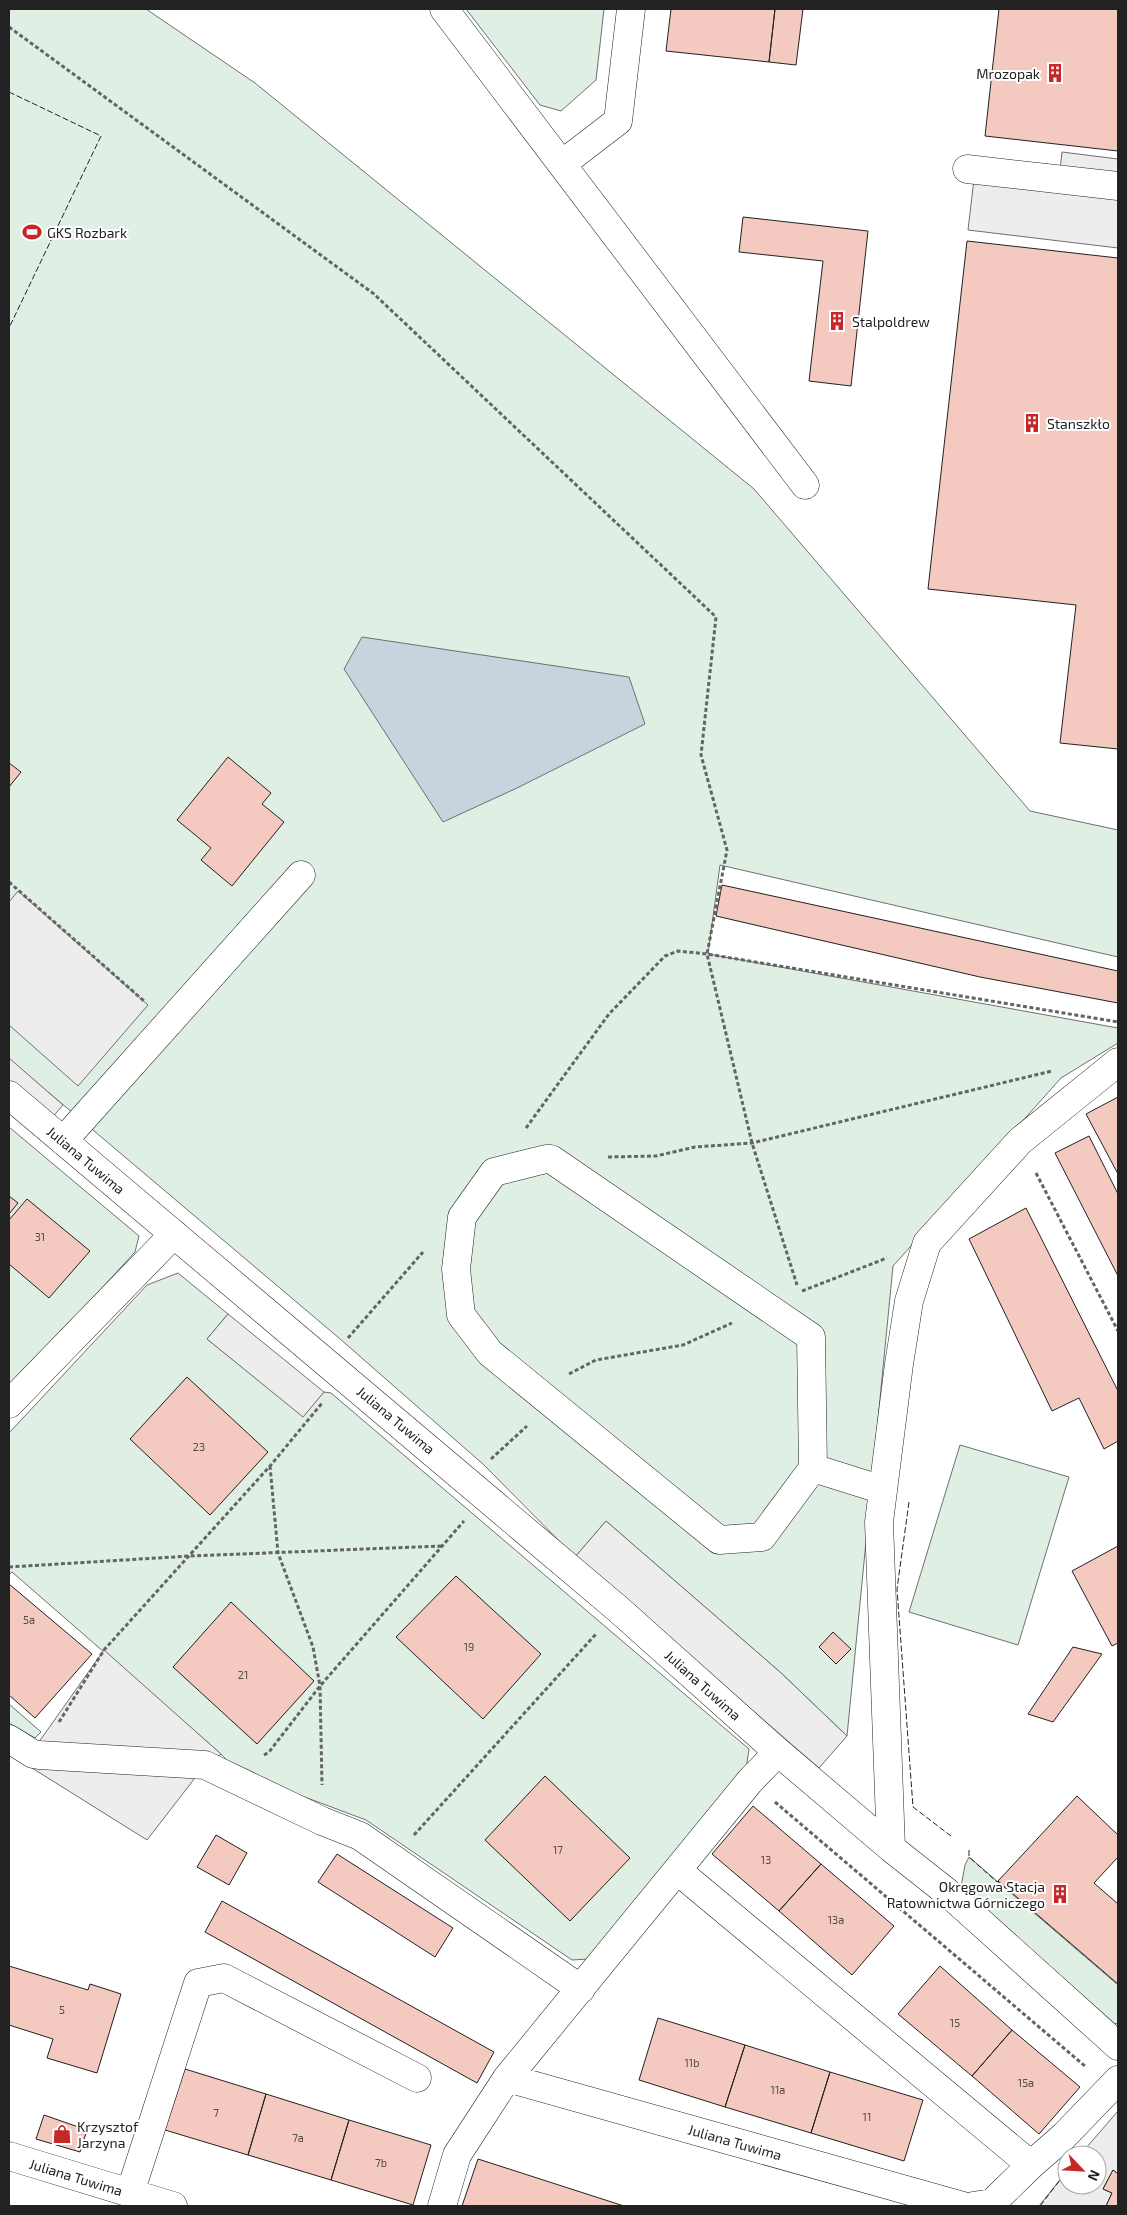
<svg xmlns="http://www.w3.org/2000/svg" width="1127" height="2215" viewBox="0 0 1127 2215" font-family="'Exo 2',sans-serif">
<rect width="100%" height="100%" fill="#fff"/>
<!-- green -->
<path fill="#e0efe3" stroke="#6f6f6f" d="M9 9H146L255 83 754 489 1030 811 1118 830V957L720 865 708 954 1118 1028V1043L1061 1078 893 1266 847 1736 780 1672 606 1521 575 1557 484 1465 339 1338 9 1059Z
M466 9H604L596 80 561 111 540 105Z
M9 1127 139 1236 135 1252 9 1389Z
M178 1273 228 1314 207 1339 303 1416 324 1392 331 1393 749 1749 746 1769 588 1959 572 1960 366 1820 238 1772 221 1754 12 1572 9 1575V1433L147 1285Z
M960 1445 1069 1477 1018 1645 909 1612Z
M9 1704 41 1732 35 1738 9 1723Z
M969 1857 1118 1985V2023L1115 2024 961 1887 965 1865Z"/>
<!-- parking -->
<path fill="#ededed" stroke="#6f6f6f" d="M1062 152 1118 159V248L968 230 974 179 1059 180Z
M18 891 148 1005 78 1086 9 1025V902Z
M9 1058 63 1105 50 1120 9 1085Z
M228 1314 324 1392 303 1417 207 1339Z
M606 1521 780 1672 847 1736 819 1768 575 1557Z
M104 1650 221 1754 205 1765 147 1840 24 1763Z
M1118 2111V2174L1113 2170 1103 2189 1112 2193 1106 2206H1039L1067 2171V2185H1097V2155H1080Z"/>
<!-- water -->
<path fill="#c7d3dd" stroke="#6f6f6f" d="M362 637 629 677 645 724 517 788 443 822 344 669Z"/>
<!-- building -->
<path fill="#f3c9c0" stroke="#222" d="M671 9H775L769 62 666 51Z
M775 9H803L796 65 769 62Z
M999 9H1118V151L985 136Z
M743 217 868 231 851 386 809 381 823 261 739 252Z
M967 241 1118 258V749L1060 743 1076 605 928 589Z
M228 757 271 793 262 804 284 822 232 886 201 860 211 848 177 820Z
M9 763 21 772 9 787Z
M722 885 1118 971V1003L980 977 716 916Z
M1118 1097V1174L1086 1114Z
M1089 1136 1118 1194V1276L1055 1153Z
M9 1196 18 1203 9 1214Z
M27 1199 90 1251 49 1298 9 1264V1220Z
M1026 1208 1118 1391V1441L1104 1449 1079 1398 1052 1411 969 1239Z
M187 1377 268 1452 210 1515 130 1439Z
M1118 1546V1643L1112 1646 1072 1571Z
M456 1576 541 1654 483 1719 396 1637Z
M9 1584 92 1654 35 1718 9 1695Z
M231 1602 314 1681 257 1744 173 1667Z
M833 1632 851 1649 836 1664 819 1647Z
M1073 1647 1102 1654 1053 1722 1028 1714Z
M545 1776 630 1858 570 1921 485 1840Z
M1077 1796 1118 1835V1857L1094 1883 1118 1904V1984L998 1881Z
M753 1806 821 1864 779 1911 712 1854Z
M216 1835 247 1853 229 1885 197 1867Z
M337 1854 453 1928 435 1957 318 1882Z
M821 1864 894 1926 852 1975 779 1911Z
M222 1901 494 2052 477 2083 205 1932Z
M9 1966 88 1990 90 1984 121 1994 97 2073 47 2058 53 2039 9 2025Z
M940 1966 1012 2030 972 2076 898 2014Z
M658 2018 745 2045 725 2107 639 2080Z
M1012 2030 1080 2087 1039 2134 972 2076Z
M745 2045 830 2072 811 2133 725 2107Z
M185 2069 266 2094 248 2155 165 2130Z
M830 2072 923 2100 904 2161 811 2133Z
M266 2094 349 2120 331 2180 248 2155Z
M44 2115 87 2130 80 2152 36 2139Z
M349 2120 431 2145 413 2205 331 2180Z
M478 2159 624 2206H462Z
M1113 2170 1118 2174V2206H1106L1112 2193 1103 2189Z"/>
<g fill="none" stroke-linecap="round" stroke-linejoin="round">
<!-- minor casing -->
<g stroke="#222" stroke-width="29">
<path id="minor" d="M444 9 805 485
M562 164 618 121 631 9
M967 169 1118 186
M9 1095 618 1609 778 1752 891 1848 948 1893 1118 2046
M63 1141 301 875
M546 1159H551L811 1337 813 1468 762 1537 719 1540 490 1353 461 1315 456 1269 462 1217 494 1172Z
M9 1404 174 1234
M813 1468 883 1490
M9 1739 33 1754 39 1755 205 1765 322 1821 360 1836 581 1989
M891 1848 879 1522 899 1364 909 1301 927 1243 1020 1141 1118 1062
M678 1871 1031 2165 992 2203 973 2206
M507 2078 963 2206
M9 2156 173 2206
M1031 2165 1064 2136 1118 2080
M130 2193 198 1983 224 1978 417 2078
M442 2206 457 2155 507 2078 750 1781 778 1752"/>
</g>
<!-- path -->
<path stroke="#646464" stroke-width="3" stroke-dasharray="4 2.5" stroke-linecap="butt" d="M9 27 374 294 716 617 701 755 727 850 707 954 752 1143 797 1285
M9 882 144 1001
M526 1128 609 1014 665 956 678 951 707 954 1118 1022
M608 1157 656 1156 695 1147 752 1143 1052 1071
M1036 1173 1118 1331
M802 1291 887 1258
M348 1338 423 1252
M569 1374 596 1360 683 1345 732 1323
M491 1459 527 1426
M270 1466 278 1553 313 1647 320 1686 322 1785
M9 1567 190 1556 441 1546
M59 1722 104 1650 270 1466 323 1402
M264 1755 269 1752 320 1686 464 1521
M775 1802 1086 2067
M414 1835 596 1634"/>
<!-- minor -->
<use href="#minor" stroke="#fff" stroke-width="28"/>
<!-- fence -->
<path stroke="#222" stroke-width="1" stroke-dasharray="6 2.5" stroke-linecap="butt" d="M9 92 101 136 9 328
M909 1502 897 1589 913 1807 951 1836
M969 1850V1857L997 1882 998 1881
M1080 2155 1082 2151 1086 2155
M1040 2206 1067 2171"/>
</g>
<!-- icons -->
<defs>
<g id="building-bare" transform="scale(1.5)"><path d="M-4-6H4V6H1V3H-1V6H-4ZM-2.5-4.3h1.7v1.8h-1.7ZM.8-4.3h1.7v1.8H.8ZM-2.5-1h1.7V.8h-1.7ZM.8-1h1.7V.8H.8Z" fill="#c62828" stroke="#fff" stroke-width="2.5" paint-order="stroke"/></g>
<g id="stadium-bare" transform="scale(1.5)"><path d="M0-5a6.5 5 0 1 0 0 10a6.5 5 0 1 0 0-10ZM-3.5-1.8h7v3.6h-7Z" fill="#c62828" stroke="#fff" stroke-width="2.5" paint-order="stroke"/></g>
<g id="shop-bare" transform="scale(1.5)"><path d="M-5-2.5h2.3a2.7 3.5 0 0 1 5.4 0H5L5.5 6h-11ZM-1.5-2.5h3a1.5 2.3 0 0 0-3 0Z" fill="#c62828" stroke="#fff" stroke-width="2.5" paint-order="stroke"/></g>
</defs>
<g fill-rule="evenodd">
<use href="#building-bare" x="1055" y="73"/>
<use href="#stadium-bare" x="32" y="232"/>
<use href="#building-bare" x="837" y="321"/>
<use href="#building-bare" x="1032" y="423"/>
<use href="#building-bare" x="1060" y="1894"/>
<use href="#shop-bare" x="62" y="2134"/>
</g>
<g text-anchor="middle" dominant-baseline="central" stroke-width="4" stroke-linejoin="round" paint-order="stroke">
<!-- number labels -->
<g font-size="11" fill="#564c4a">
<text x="40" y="1236">31</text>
<text x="199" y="1446">23</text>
<text x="29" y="1619">5a</text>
<text x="469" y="1646">19</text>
<text x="243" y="1674">21</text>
<text x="558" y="1849">17</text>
<text x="766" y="1859">13</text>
<text x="836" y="1919">13a</text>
<text x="62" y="2009">5</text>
<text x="955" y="2022">15</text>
<text x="692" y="2062">11b</text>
<text x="1026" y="2082">15a</text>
<text x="778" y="2089">11a</text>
<text x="216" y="2112">7</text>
<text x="867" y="2116">11</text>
<text x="298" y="2137">7a</text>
<text x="381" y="2162">7b</text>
</g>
<!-- poi labels -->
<g font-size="14" fill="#222" stroke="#fff" text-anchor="start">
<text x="1040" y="73" text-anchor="end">Mrozopak</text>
<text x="47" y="232">GKS Rozbark</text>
<text x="852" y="321">Stalpoldrew</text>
<text x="1047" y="423">Stanszkło</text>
<text x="1045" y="1886" text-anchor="end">Okręgowa Stacja<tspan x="1045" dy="16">Ratownictwa Górniczego</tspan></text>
<text x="77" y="2126">Krzysztof<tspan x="77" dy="16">Jarzyna</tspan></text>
</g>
<!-- street labels -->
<g font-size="14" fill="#222" stroke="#fff">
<text transform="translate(86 1160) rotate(40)">Juliana Tuwima</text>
<text transform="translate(396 1420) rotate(40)">Juliana Tuwima</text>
<text transform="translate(703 1685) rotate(42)">Juliana Tuwima</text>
<text transform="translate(735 2142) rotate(16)">Juliana Tuwima</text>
<text transform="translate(76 2177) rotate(17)">Juliana Tuwima</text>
</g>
</g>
<!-- border -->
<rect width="1127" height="2215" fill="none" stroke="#222222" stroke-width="20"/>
<!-- north arrow -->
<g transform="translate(1082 2170) rotate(115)"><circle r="24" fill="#ffffff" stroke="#a7a7a7"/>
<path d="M0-4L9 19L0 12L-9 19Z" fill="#c62828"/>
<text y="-8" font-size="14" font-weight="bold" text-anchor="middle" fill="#222222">N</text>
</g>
</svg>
